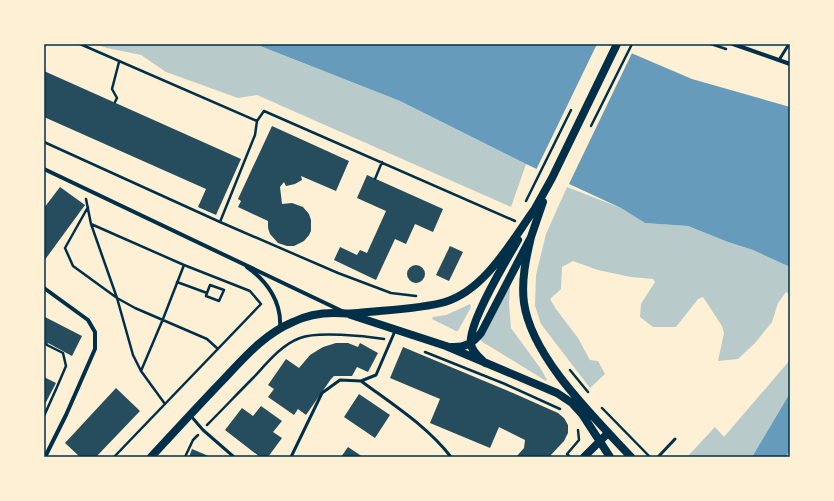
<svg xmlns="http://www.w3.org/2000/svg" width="834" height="501" viewBox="0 0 834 501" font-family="Manrope,sans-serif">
<rect width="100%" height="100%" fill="#fdf0d5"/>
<!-- green -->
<path fill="#b9caca" d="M95 44H255L400 101 526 164 511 207 257 95 238 98 166 72 141 55 107 48Z
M567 187 621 208 645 223 688 226 728 242 753 250 790 267V295L786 292 778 303 772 322 755 343 738 359 718 361 724 333 722 326 703 297 698 299 676 327H653L640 317 641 304 655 282 653 279 631 277 598 270 573 261 562 267 561 289 550 299 556 309 578 338 590 360 598 361 605 374 590 388 541 324 535 306 536 275 546 234Z
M510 286 509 304 511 328 541 369 547 380 546 381 481 341V338Z
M470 304 471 307 458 331H456L432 319 433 317 446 315Z
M790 360V393L752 457H687L715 427 724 437Z"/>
<!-- water -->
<path fill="#669bbc" d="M255 44H610L692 79 790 107V267L753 250 728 242 688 226 645 223 621 208 526 164 400 101Z
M790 393V450L786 457H752Z"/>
<!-- pier -->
<path fill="#fdf0d5" d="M597 44H615L633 51 568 186 536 170Z"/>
<!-- building -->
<path fill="#264d5e" d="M44 71 241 159 216 215 198 207 206 189 44 117Z
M272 126 349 161 336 191 301 176 302 180 295 184 286 186 284 182 280 187 282 204 292 203 303 207 309 214 311 220V231L309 235 304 241 294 246H287L278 243 270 234 268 228V221L238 207 241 201 238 199Z
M367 175 443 209 433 232 415 224 406 244 395 239 376 280 334 260 340 247 357 255 360 250 367 253 386 211 357 198Z
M60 187 85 205 44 261V208Z
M450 246 463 252 449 281 436 275Z
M407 274a9 9 0 1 1 18 0a9 9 0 1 1-18 0Z
M45 317 82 336 72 356 48 343 47 346 44 345V320Z
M336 343H348L358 347 360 343 378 353 368 372 357 367 352 376H334L331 379 306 415 298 409 294 415 268 397 274 389 268 385 286 359 299 368 310 355 323 347Z
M403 347 513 393 558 413 564 418 568 425V433L564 441 549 457H516L524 448 525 440 499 427 490 448 430 423 440 399 390 378Z
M44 377 56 383 44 406Z
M116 388 140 411 96 457H80L65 443Z
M359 394 390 415 375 438 344 417Z
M261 406 282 421 273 432 282 438 268 457H260L225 430 242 408 253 416Z
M348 447 363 457H341Z
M192 449 211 457H189Z"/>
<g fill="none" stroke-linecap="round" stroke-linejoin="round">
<!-- path -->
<path stroke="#003049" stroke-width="2.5" d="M80 44 257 121 264 111 515 221
M711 44 726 49
M115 102 117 98 112 89 119 62
M591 126 632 44
M44 142 220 222 338 273 391 293 416 296
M375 179 382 162
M86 199 91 224 117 298 133 355 141 371 165 404
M526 201 571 110
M88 207 65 248 73 266 117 298 135 308 207 339 218 349
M220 222 255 135 257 121
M91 224 184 265 250 291 261 304 114 457
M177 282 207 293 210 285 224 290 219 301 206 296 207 293
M425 352 505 384 560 409
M570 370 588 392
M141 371 163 319 184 265
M602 408 650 457
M44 416 57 387 66 366 63 353 47 345
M207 425C223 409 238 393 254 377 267 363 281 345 300 338 317 331 365 336 384 339
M185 457 193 440 198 435
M570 457 567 454 579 440 578 430"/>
<!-- service -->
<path stroke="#003049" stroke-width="3" d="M779 60 789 44
M361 381C392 404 427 426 451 457
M191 416 203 430 234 457
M291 457 322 393 340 380 361 381 376 375 395 331
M658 457 675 439"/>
<!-- minor -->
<path stroke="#003049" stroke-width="4" d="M733 44 790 64
M44 169 344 312
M247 267C267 281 282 302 280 328
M44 288 88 320 95 332V349L66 415 45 457"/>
<!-- secondary -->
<path stroke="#003049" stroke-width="8" d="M532 214 552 178 617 44
M531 237C526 258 521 281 524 303 532 358 594 417 631 457
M351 315 446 346 557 393 572 403 582 414 610 457
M451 347C465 348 473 343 481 333L531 237 543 202
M485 363C479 357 472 352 471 344 467 325 507 259 518 240
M151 457C175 431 199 405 223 380 244 358 264 334 293 322 305 316 320 313 334 313 342 313 350 314 358 313 385 310 420 309 445 302 485 290 511 242 534 210
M584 457 608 433"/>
</g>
<!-- border -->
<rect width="834" height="501" fill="none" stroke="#fdf0d5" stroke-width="90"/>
<rect x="45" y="45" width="744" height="411" fill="none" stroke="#003049" stroke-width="1.5"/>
</svg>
